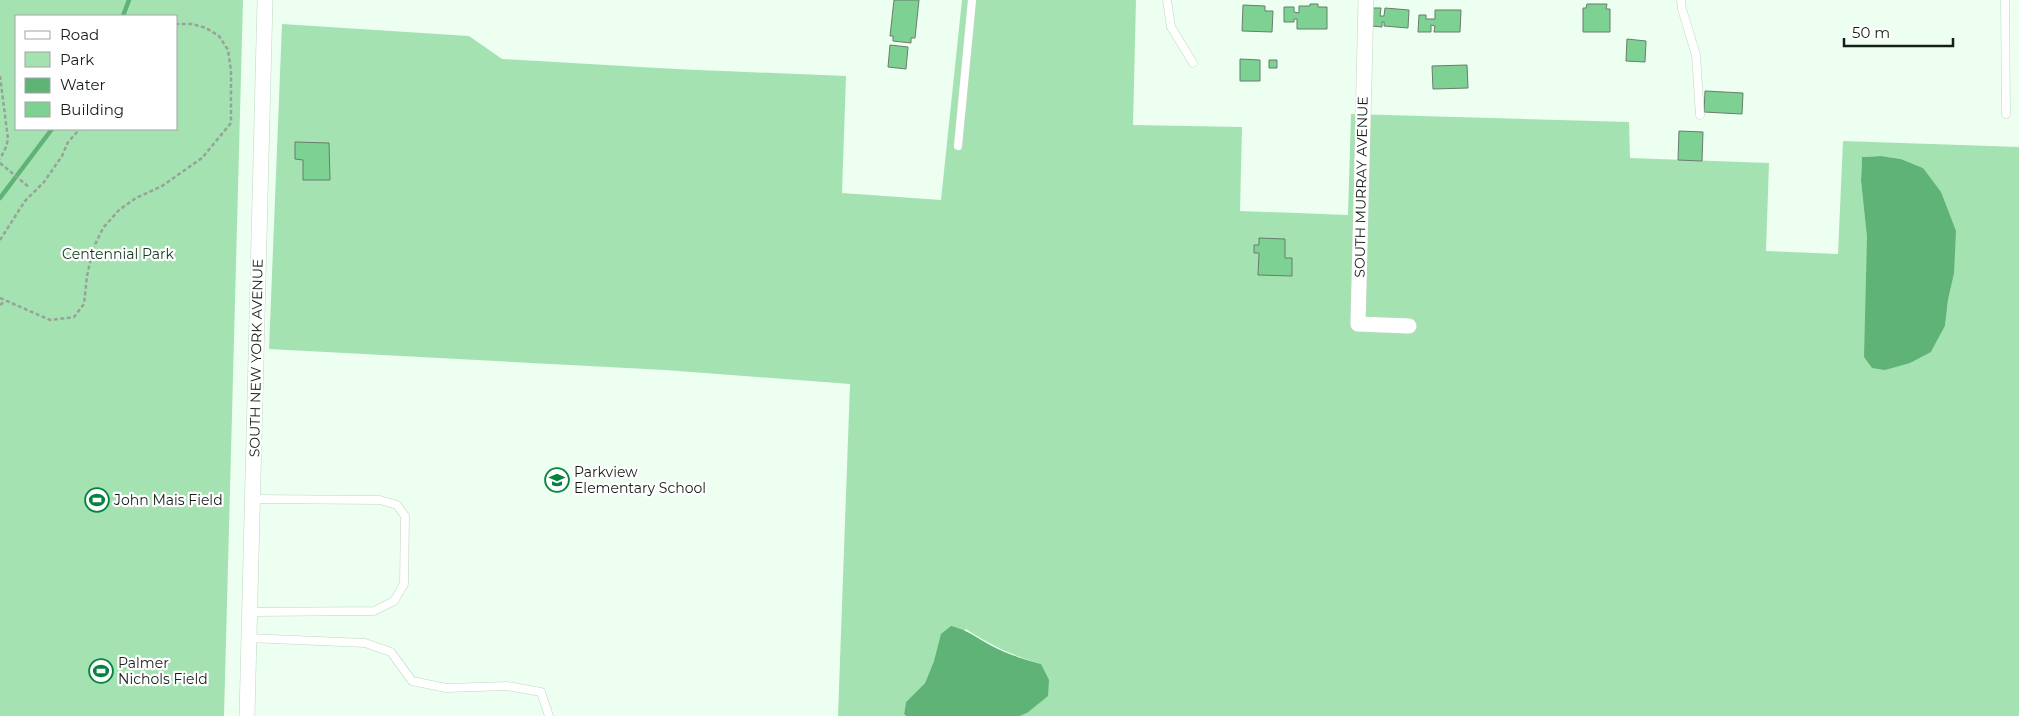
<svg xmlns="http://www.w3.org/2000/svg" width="2019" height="716" viewBox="0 0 2019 716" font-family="Montserrat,sans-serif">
<rect width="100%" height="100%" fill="#ecfff0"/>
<!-- green -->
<path fill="#a5e2b2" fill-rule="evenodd" d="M0 0H243L224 716H0ZM16 16H176V129H16Z
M962 0H1136L1133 125 1242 127 1240 211 1348 215 1351 114 1629 122 1630 158 1769 163 1766 251 1838 254 1843 141 2019 147V716H1020L1027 713 1041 664C1013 656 990 645 966 629L934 661 925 683 906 702 904 714 906 716H838L850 384 665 370 269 349 282 24 469 36 502 59 675 69 846 76 842 193 941 200ZM1881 156 1901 159 1923 168 1954 274 1948 300 1945 326 1931 352 1867 238 1861 181 1862 157Z"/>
<!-- water -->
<path fill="#60b376" d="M1881 156 1901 159 1923 168 1941 192 1956 231 1954 274 1948 300 1945 326 1931 352 1910 363 1885 370 1872 368 1864 357 1867 238 1861 181 1862 157Z
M951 626C968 630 975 637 990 645 1006 654 1023 659 1041 664L1049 680 1048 696 1027 713 1020 716H906L904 714 906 702 925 683 934 661 941 634Z"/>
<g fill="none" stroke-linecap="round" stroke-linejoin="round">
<!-- stream -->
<path stroke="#60b376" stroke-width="4.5" d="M123 16 129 0
M0 198 52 129"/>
</g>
<!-- building -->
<path fill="#7dd192" stroke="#697d6c" d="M894 0H919L915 38H911V43L893 41V36H890Z
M1310 4H1318V7H1327V29H1297V19H1294V22H1284V7H1294V12L1299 13V6H1310Z
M1587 4H1607L1606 9H1610V32H1583V8H1586Z
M1243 5 1265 6V11H1273L1272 32 1242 31Z
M1373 8H1381L1380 16H1384L1385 8 1409 10 1408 28 1384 26V22H1382V27L1372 26Z
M1435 10H1461L1460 32H1434L1435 26 1431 25V32H1418L1419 15H1426V19H1435Z
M1627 39 1646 41 1645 62 1626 61Z
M890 45 908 47 906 69 888 67Z
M1240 59 1260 60V81H1240Z
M1269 60H1277V68H1269Z
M1467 65 1468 88 1433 89 1432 66Z
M1705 91 1743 93 1742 114 1704 112Z
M1679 131 1703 132 1702 161 1678 160Z
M295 142 329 143 330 180H303V160L295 159Z
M1259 238 1285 239V258H1292V276L1258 275 1259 253H1254V245H1259Z"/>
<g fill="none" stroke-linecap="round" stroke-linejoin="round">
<!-- lane casing -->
<g stroke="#c0d6c4" stroke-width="9">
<path id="lane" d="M1167 0 1171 27 1193 63
M1681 0 1682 9 1696 55 1700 115
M2005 0 2006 114
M958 146 972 0
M249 612 374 611 394 601 404 584 405 516 397 505 380 500 252 499
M249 638 365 643 391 652 412 681 446 688 507 686 541 692 549 716"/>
</g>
<!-- street casing -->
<g stroke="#c0d6c4" stroke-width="16">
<path id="street" d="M1366 0 1358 324 1409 326
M247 716 265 0"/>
</g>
<!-- path -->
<path stroke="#95a499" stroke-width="2.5" stroke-dasharray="4 2.5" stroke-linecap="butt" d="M0 76 8 139 6 147 0 159
M0 163 30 188
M0 240 25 201 44 182 62 156 68 142 80 129
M0 298 50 320 74 317 84 304 87 276 93 249 103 228 119 210 136 198 162 186 202 158 231 123V71L228 50 219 36 206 28 192 24H176
M0 305 5 301"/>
<!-- lane -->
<use href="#lane" stroke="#fff" stroke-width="8"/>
<!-- street -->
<use href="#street" stroke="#fff" stroke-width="15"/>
</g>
<!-- icons -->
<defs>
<g id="school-ring" transform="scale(1.25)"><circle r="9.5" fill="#fff" stroke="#04843e" stroke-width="1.5"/><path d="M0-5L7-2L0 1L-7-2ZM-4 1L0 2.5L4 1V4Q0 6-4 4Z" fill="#04843e"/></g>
<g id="stadium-ring" transform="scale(1.25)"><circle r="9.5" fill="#fff" stroke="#04843e" stroke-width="1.5"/><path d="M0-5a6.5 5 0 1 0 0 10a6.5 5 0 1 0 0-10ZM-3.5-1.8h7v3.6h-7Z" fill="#04843e"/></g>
</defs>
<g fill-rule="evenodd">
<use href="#school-ring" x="557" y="480"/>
<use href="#stadium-ring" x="97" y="500"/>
<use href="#stadium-ring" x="101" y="671"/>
</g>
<g text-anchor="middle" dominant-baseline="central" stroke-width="4.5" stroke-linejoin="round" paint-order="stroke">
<!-- street labels -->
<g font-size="14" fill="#161e18" stroke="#fff">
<text transform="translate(1361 187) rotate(-89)">SOUTH MURRAY AVENUE</text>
<text transform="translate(256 358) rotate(-89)">SOUTH NEW YORK AVENUE</text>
</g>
<!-- park labels -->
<g font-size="14" fill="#15381f" stroke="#fff">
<text x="118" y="254">Centennial Park</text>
</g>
<!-- poi labels -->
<g font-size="14" fill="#161e18" stroke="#fff" text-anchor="start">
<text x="574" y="472">Parkview<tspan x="574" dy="16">Elementary School</tspan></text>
<text x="114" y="500">John Mais Field</text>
<text x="118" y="663">Palmer<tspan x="118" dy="16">Nichols Field</tspan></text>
</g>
</g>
<!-- legend -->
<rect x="15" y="15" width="162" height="115" fill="#ffffff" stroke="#a2a5a3"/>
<rect x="25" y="31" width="25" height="8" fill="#ffffff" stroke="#a2a5a3"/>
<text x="60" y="40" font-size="15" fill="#161e18">Road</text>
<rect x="25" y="52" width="25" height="15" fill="#a5e2b2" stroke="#a2a5a3"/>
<text x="60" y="65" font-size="15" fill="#161e18">Park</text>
<rect x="25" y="78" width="25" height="15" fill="#60b376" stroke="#a2a5a3"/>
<text x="60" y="90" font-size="15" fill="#161e18">Water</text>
<rect x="25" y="102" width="25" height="15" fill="#7dd192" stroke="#a2a5a3"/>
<text x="60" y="115" font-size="15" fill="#161e18">Building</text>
<!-- scale -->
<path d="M1844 38v8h109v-8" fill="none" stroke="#161e18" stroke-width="2.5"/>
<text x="1852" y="38" font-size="15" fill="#161e18" stroke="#ffffff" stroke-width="4" paint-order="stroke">50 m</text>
</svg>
